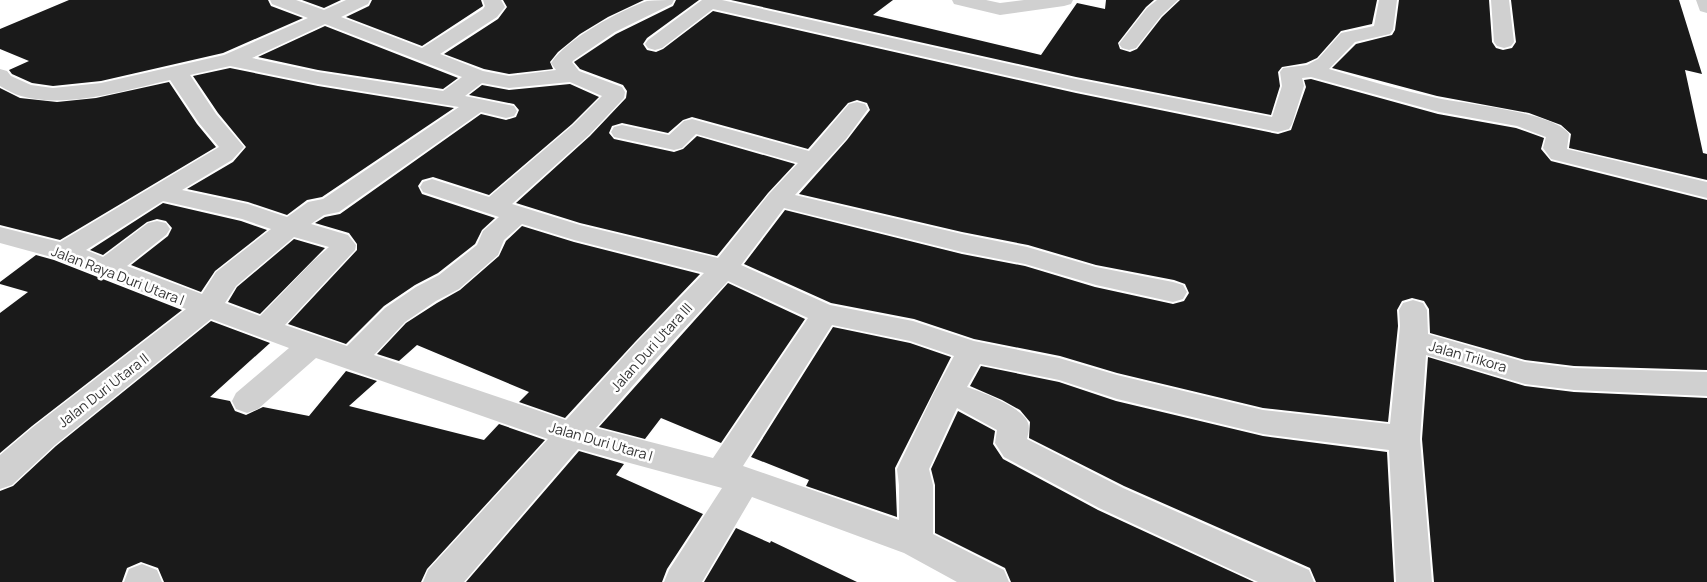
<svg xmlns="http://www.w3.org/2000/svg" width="1707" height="582" viewBox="0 0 1707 582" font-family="Manrope,sans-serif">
<rect width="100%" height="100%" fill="#fff"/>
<!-- building -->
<path fill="#1a1a1a" d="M69 0H268L271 6 303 18 223 53 101 81 53 86 32 83 12 74 9 70 29 61 0 49V29Z
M302 0H341L324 8Z
M372 0H481L483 6 422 46 346 17 369 6Z
M503 0H644L608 17 580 34 558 52 550 62 553 69 509 74 484 69 444 54 498 19 507 7Z
M676 0H699L647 38 643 44 647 50 656 52 663 49 713 11 1076 93 1278 134 1291 130 1306 87 1304 80 1311 79 1438 114 1516 128 1544 138 1541 149 1551 161 1707 200V370L1574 366 1525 360 1430 333 1429 309 1424 301 1412 298 1402 301 1397 310 1398 326 1388 422 1263 408 1117 373 1060 356 974 339 914 319 831 303 744 264 785 210 962 254 1025 266 1095 287 1173 304 1184 301 1189 293 1185 284 1174 280 1096 265 1028 245 962 232 799 194 847 140 870 110 867 103 857 100 848 103 808 149 692 117 683 120 668 133 622 123 612 126 609 133 614 139 674 152 683 149 697 136 795 164 768 193 717 256 580 223 516 203 590 136 626 98 627 91 623 85 580 69 574 62 616 34 673 6Z
M731 0H893L873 15 1041 55 1077 3 1105 9 1106 0H1154L1146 7 1118 43 1120 49 1130 52 1137 49 1162 17 1180 0H1377L1372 24 1341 31 1317 58 1306 63 1282 67 1278 72 1280 86 1271 115 1076 77Z
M1399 0H1489L1492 42 1496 48 1503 50 1512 48 1516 42 1511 0H1679L1702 74 1685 70 1703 153 1707 154V180L1569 148 1571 134 1561 125 1529 113 1437 96 1332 68 1356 44 1392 35 1395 30Z
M325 26 458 78 443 89 318 70 258 57Z
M230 68 318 86 454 108 322 197 307 200 287 215 248 202 187 189 233 162 246 147 218 113 193 76Z
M169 82 197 124 216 147 60 240 0 225V88L20 98 57 102 96 98Z
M570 84 599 97 572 124 489 195 433 177 422 180 418 186 422 194 495 218 482 230 475 244 438 273 415 285 384 306 346 344 288 324 357 250V244L349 233 315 223 325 217 340 214 481 114 506 120 516 117 519 110 514 104 469 95 482 85 509 90Z
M163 203 241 221 267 230 215 271 201 292 131 265 168 236 172 228 166 221 157 219 147 222 103 255 90 250Z
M522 226 574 242 700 274 635 342 565 418 519 402 529 392 417 345 399 361 377 354 406 323 437 303 460 290 499 256 506 241Z
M294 239 325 248 260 314 228 302 237 287Z
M36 255 54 260 182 310 32 426 0 453V313L28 292 0 284V282Z
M728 283 805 319 721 443 661 418 645 439 599 427Z
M211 321 270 343 210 397 230 401 235 411 246 415 263 407 309 416 346 371 377 381 349 406 484 440 499 424 545 440 427 569 421 582H164L158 568 141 562 127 568 122 582H0V491L13 486 56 446Z
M833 327 910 343 951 357 895 468 897 517 806 486 809 480 751 457Z
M1428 357 1525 386 1574 392 1707 398V582H1434L1422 439Z
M981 366 1059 382 1116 401 1263 436 1387 452 1394 582H1316L1310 568 1124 486 1029 438 1030 422 1020 410 1002 400 970 386Z
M958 411 995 431 993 444 1003 459 1098 510 1254 582H1011L1005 568 935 533V485L931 469Z
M579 451 624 464 616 475 703 514 667 569 662 582H466Z
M736 528 770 543 771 541 857 582H704Z"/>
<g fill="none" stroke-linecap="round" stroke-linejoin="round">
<!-- minor -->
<path fill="#d0d0d0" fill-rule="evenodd" d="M270 0H296L324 10 346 0H370L368 4 341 17 422 48 483 9 485 6 483 0H501L505 7 497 17 440 54 483 71 509 76 556 70 551 63C568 38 619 11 647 1 655 0 666 0 674 0L672 4 615 32 574 60 572 62 579 71 622 87 625 92 624 98 589 135 512 204 580 225 718 258 769 194 798 163 696 134 682 148 674 150 614 137 611 132 614 127 622 125 669 135 684 121 692 119 809 151 849 104 857 102 865 104 868 109 846 139 795 195 962 234 1027 247 1096 267 1173 282 1183 285 1187 292 1183 299 1173 302 1096 285 1025 264 962 252 784 208 741 265 830 305 913 321 974 341 1059 358 1117 375 1263 410 1390 424 1400 326 1399 310 1403 303 1413 300 1423 303 1427 310 1428 334 1525 362 1574 368 1707 372V396L1574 390 1525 384 1426 355 1420 439 1432 582H1396L1389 450 1263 434 1117 399 1059 380 980 364 967 387C982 392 1024 408 1028 423 1030 428 1028 434 1027 439L1123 488 1309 570 1314 582H1258L1099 508 1004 457 995 443 997 430 957 408 929 469 933 485V534L1004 570 1009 582H957L904 553 752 497 702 582H664L669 570 722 488 578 449 464 582H423L428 570 548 439 316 358 258 409 247 413 236 409 232 401 236 393 289 348 211 319 55 445 12 485 0 489V455L33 427 186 309 55 258 0 243V227L60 242 219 147 199 123 170 80C126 90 66 109 21 96 14 94 7 90 0 86V69L7 71 11 76 31 85 53 88 101 83 224 55 308 18 272 4ZM325 24 462 77 443 91 318 72 252 58ZM230 66 318 84 459 107 323 199 308 202 287 217 248 204 182 190 232 160 244 147 216 114 190 75ZM570 82 602 96 573 125 489 197 432 179 423 182 420 187 423 192 499 217 483 231 477 245 439 275 416 287 385 308 347 346 285 325 355 250 356 245 348 235 311 224 324 215 339 212 481 112 506 118 514 116 517 111 514 106 465 96 482 83 509 88ZM163 201 242 219 271 229 216 272 202 294 127 266 166 235 170 229 166 223 157 221 148 223 103 257 86 250ZM522 224 574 240 704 273 636 343 566 420 374 355 405 322 436 301 459 289 498 255 504 240ZM294 237 329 247 312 262 260 316 225 303 236 286ZM728 281 808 318 713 458 596 428 656 359ZM832 325 910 341 954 356 934 393 897 469 899 485V520L743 466Z
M702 0H722L1076 79 1272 117 1282 86 1280 72 1283 68 1307 65 1318 59 1341 33 1374 26 1379 0H1397L1393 30 1390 34 1355 42 1329 69C1365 80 1401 90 1437 98 1465 104 1554 112 1569 134L1567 149 1707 182V198L1551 159 1543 148 1546 137 1517 126 1439 112 1311 77 1302 78 1304 86 1292 124 1289 129 1278 132 1076 91 713 9 662 48 655 50 648 48 645 44 648 40Z
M952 0H986L1000 3 1024 0H1073L1071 4 1064 6 1000 15 954 4Z
M1157 0H1178L1161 16 1136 48 1129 50 1122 48 1119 44 1122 40 1147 8Z
M1491 0H1509L1514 42 1511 46 1504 48 1497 46 1494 42Z
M1696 0H1707V13L1700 11Z
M142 564 157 570 162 582H124L129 569Z"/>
</g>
<g text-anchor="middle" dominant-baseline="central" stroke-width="5" stroke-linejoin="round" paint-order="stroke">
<!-- street labels -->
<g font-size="14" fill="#333" stroke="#fff">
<text transform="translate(118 275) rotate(21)">Jalan Raya Duri Utara I</text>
<text transform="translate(651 347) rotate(-48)">Jalan Duri Utara III</text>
<text transform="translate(1468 356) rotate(16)">Jalan Trikora</text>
<text transform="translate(103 390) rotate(-38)">Jalan Duri Utara II</text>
<text transform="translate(601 441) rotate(16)">Jalan Duri Utara I</text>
</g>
</g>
</svg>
